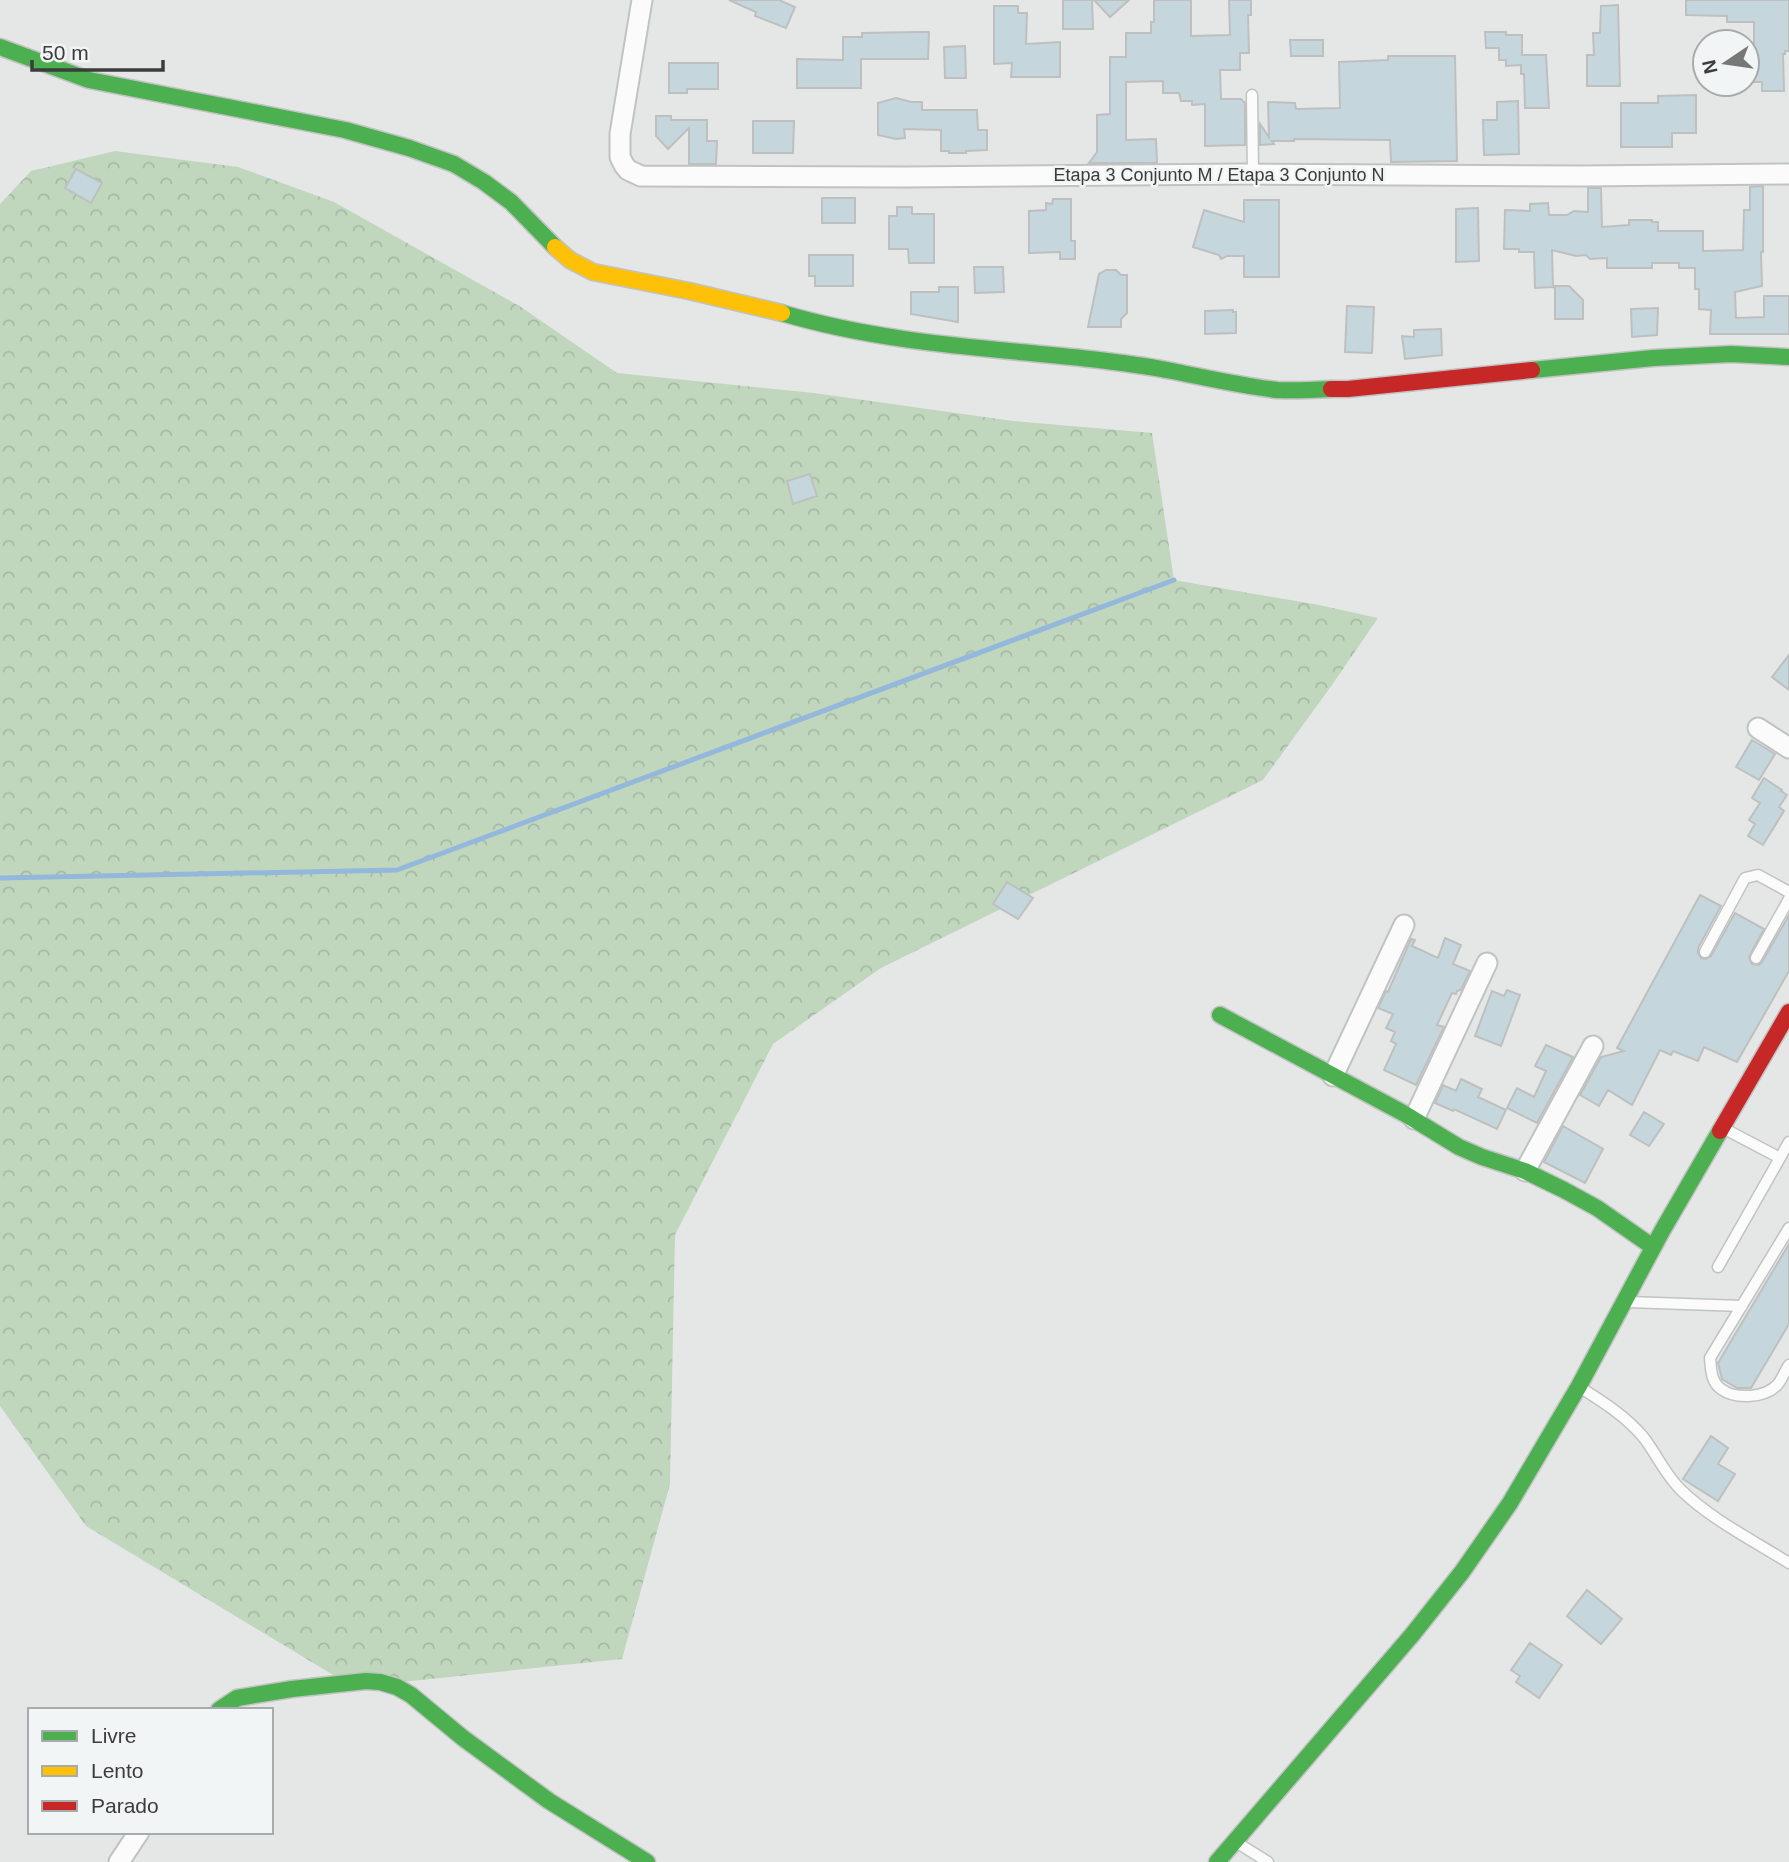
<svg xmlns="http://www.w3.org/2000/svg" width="1789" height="1862" viewBox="0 0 1789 1862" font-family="Helvetica,sans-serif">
<defs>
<pattern id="forest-crowns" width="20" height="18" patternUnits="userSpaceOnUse" patternTransform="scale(1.75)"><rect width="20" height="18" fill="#c0d7be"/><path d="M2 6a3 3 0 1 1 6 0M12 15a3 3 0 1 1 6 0" fill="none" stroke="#a6b9a4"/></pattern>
</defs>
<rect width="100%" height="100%" fill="#e5e7e7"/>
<!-- forest -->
<path fill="url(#forest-crowns)" d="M115 151 238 167 334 202 521 307 617 373 814 393 1013 421 1152 433 1174 580 1319 605 1378 618 1332 685 1263 780 881 968 773 1044 675 1235 670 1484 622 1659 353 1687 86 1526 0 1406V204L31 171Z"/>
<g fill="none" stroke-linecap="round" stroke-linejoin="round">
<!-- stream -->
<path stroke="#93b8dc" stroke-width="5" d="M0 878 397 870 1174 580"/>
</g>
<!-- building -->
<path fill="#c5d6dd" stroke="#bec0c0" stroke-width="2" d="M729 0H779L795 7 786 28 755 16 756 12Z
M1063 0H1092L1093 29H1063Z
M1094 0H1129L1110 17Z
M1154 0H1191V36L1230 35 1229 0H1251V15H1248L1249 53H1240V70H1220L1221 99H1241L1245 103V145L1205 146V104L1192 105V101H1181L1179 93H1163V81L1126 82V140L1156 139 1157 163H1089L1097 152V115L1110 114V57H1126V33H1151V22H1154Z
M1686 0H1789V51H1785V54H1783L1784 91H1762V82H1747V54H1754V22H1727V16L1686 15Z
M1618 5 1620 86H1587V55H1594L1593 33H1600L1601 6Z
M994 6H1018V13H1027L1026 44 1060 42V77H1011L1012 63 994 64Z
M918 32H929L928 59H861V88H797V59L843 60V37H862V33Z
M1485 32H1506V35H1522V55H1546L1549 108H1525L1524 74H1521V65L1506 66V60H1499V48H1486Z
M1290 40H1323V56H1291Z
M965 46 966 78H945L944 47Z
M1388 56H1455L1457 161 1391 162 1390 140 1294 139V141H1272L1274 144 1260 145V124L1269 137 1268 102 1295 103 1296 109 1340 108 1339 62 1388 60Z
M669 63H718V89H687V93H669Z
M1696 95V133H1672V147H1621V103H1658V96Z
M896 98 911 102H922V110H977L978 130H987V150L966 151V153H949V151H941V130L904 129 905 138 896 139 878 135V103Z
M1518 101 1519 154 1484 155 1483 120H1497V102Z
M656 116H671V120H707V141H717L716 164H689V128L668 149 656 136Z
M753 121H794L793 153H753Z
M76 169 102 183 91 203 65 188Z
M1763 186V252H1761L1762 286 1735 292 1736 318 1764 317V296H1789V334H1710L1711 310 1699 309V289H1695V268H1679V263H1652V268H1607V258L1590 259 1586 255 1576 256 1552 250 1553 287 1535 288 1534 252H1519V249H1504L1505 210 1530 211V204L1548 203 1549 215H1567L1574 211 1588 212V188H1601L1602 227 1629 225V220H1652V222H1658V231H1703V251L1743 250 1744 210H1750V187Z
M822 198H855V223H822Z
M1053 199H1071V241H1075V259H1060V252L1029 253V211L1046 210V203L1052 204Z
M1244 200H1279V277H1244V256H1227L1221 259 1219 255 1193 247 1204 210 1244 222Z
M897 207H912V214H934V263H909L908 249H889V216H897Z
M1478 208 1479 261 1456 262V209Z
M809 255H853V286H815V276H809Z
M974 267H1003L1004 292 975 293Z
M1106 270H1116L1121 275H1127V313L1121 319V327H1088L1099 274Z
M1555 286H1569L1583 300V319H1555Z
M939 287H958V322L911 314V292H939Z
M1347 306 1374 307 1372 353 1345 352Z
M1658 308 1657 335 1632 337 1631 309Z
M1233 310V312H1236V333L1205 334V311Z
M1441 329 1442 355 1405 359 1402 336 1414 337V330Z
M810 474 817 496 793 504 787 481Z
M1789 655V690L1772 677Z
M1752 740 1775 754 1759 780 1736 767Z
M1764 778 1782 790 1781 791 1787 795 1779 807 1784 811 1763 845 1748 836 1755 824 1749 820 1760 803 1752 798Z
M1007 882 1033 898 1018 919 993 904Z
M1700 895 1721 906 1698 948V953L1701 958 1706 959 1711 956 1735 913 1764 929 1749 957 1752 964 1759 965 1762 962 1789 915V971L1737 1062 1704 1047 1698 1061 1673 1051 1671 1055 1660 1050 1632 1105 1608 1090 1599 1106 1580 1095 1601 1057 1624 1051 1617 1048Z
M1445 938 1461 945 1453 964 1470 971 1461 990 1457 991 1456 994 1452 993 1437 1025 1444 1027 1416 1085 1384 1070 1396 1044 1391 1041 1395 1032 1386 1028 1393 1014 1378 1008 1386 991 1388 992 1411 939 1415 940 1412 946 1438 958Z
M1507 990 1520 995 1501 1046 1475 1036 1492 991 1504 996Z
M1546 1045 1573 1057 1537 1123 1507 1108 1517 1088 1534 1097 1546 1071 1535 1066Z
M1461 1079 1482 1089 1478 1097 1506 1110 1497 1129 1454 1109 1453 1111 1435 1103 1443 1085 1456 1091Z
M1644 1112 1664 1124 1649 1146 1630 1135Z
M1563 1126 1603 1149 1585 1183 1544 1162Z
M1789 1244V1324L1751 1388H1737L1722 1379 1718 1363Z
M1711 1436 1728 1448 1718 1464 1735 1474 1718 1501 1683 1479Z
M1587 1590 1622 1619 1601 1644 1567 1616Z
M1530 1643 1562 1665 1539 1698 1516 1682 1520 1676 1511 1670Z"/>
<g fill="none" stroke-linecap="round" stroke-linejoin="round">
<!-- lane casing -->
<g stroke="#c1c3c3" stroke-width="13">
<path id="lane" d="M1252 95 1253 174
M1705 952 1745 878 1758 875 1789 892
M1756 958 1789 899
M1723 1128 1780 1158
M1789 1228 1710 1358C1711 1369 1711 1382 1721 1389 1736 1400 1766 1398 1778 1384 1782 1379 1785 1371 1789 1365
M1718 1267 1789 1142
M1628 1302 1742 1306
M1581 1388C1603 1402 1627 1417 1644 1438 1657 1455 1666 1476 1682 1491 1711 1519 1754 1541 1789 1563
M1236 1842 1268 1862"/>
</g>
<!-- street casing -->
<g stroke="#c1c3c3" stroke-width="23">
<path id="street" d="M642 0 620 134V157L624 165 628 170 641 176 905 177 1241 174 1582 176 1789 174
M1758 728 1789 748
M1333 1076 1404 925
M1414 1119 1487 963
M1525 1171 1593 1046
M119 1862 139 1832"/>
</g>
<!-- fast casing -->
<g stroke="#c1c3c3" stroke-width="19">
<path id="fast" d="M0 47 89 80 345 130 409 148 454 164 484 182 511 202 555 247
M782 313C885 344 993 348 1099 360 1123 363 1148 366 1172 371 1207 378 1242 386 1277 390 1295 391 1313 390 1331 389
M1532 370 1653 358 1731 354 1789 357
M1220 1015 1405 1114 1459 1147 1482 1157 1525 1171 1564 1190 1597 1208 1653 1247
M219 1710 237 1698 292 1689 366 1681 380 1682 397 1687 411 1695 463 1738 549 1801 647 1862
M1217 1862 1412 1635 1462 1572 1510 1503 1579 1386 1662 1231 1720 1131"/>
</g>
<!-- slow casing -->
<g stroke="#c1c3c3" stroke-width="19">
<path id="slow" d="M555 247 570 260 593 272 689 291 782 313"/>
</g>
<!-- jam casing -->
<g stroke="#c1c3c3" stroke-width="19">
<path id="jam" d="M1331 389H1348L1532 370
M1720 1131 1789 1012"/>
</g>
<!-- lane -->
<use href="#lane" stroke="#fbfbfb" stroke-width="10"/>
<!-- street -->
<use href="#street" stroke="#fbfbfb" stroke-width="19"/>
<!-- fast -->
<use href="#fast" stroke="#4caf50" stroke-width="16"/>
<!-- slow -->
<use href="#slow" stroke="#ffc107" stroke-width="16"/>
<!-- jam -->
<use href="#jam" stroke="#c62828" stroke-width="16"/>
</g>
<g text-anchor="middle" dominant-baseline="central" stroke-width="5" stroke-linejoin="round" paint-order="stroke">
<!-- street labels -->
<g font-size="18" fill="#3b3c3c" stroke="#f1f5f5">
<text x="1219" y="175">Etapa 3 Conjunto M / Etapa 3 Conjunto N</text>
</g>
</g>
<!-- legend -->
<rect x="28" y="1708" width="245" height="126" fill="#f1f5f5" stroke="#a8abab" stroke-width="2"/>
<rect x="42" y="1731" width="35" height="10" fill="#4caf50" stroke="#a8abab" stroke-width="2"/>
<text x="91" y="1743" font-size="21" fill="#3b3c3c">Livre</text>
<rect x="42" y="1766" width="35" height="10" fill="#ffc107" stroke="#a8abab" stroke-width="2"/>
<text x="91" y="1778" font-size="21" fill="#3b3c3c">Lento</text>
<rect x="42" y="1801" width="35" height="10" fill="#c62828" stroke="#a8abab" stroke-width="2"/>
<text x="91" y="1813" font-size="21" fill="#3b3c3c">Parado</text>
<!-- north arrow -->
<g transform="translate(1726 63) rotate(257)"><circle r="33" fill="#f1f5f5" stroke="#a8abab" stroke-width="2"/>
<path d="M0-5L12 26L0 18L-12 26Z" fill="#767878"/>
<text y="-10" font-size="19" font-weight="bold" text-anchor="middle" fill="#3b3c3c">N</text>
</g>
<!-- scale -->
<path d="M32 60v10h131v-10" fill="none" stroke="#3b3c3c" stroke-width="3.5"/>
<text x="42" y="60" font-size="21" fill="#3b3c3c" stroke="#f1f5f5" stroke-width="5" paint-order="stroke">50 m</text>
</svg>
